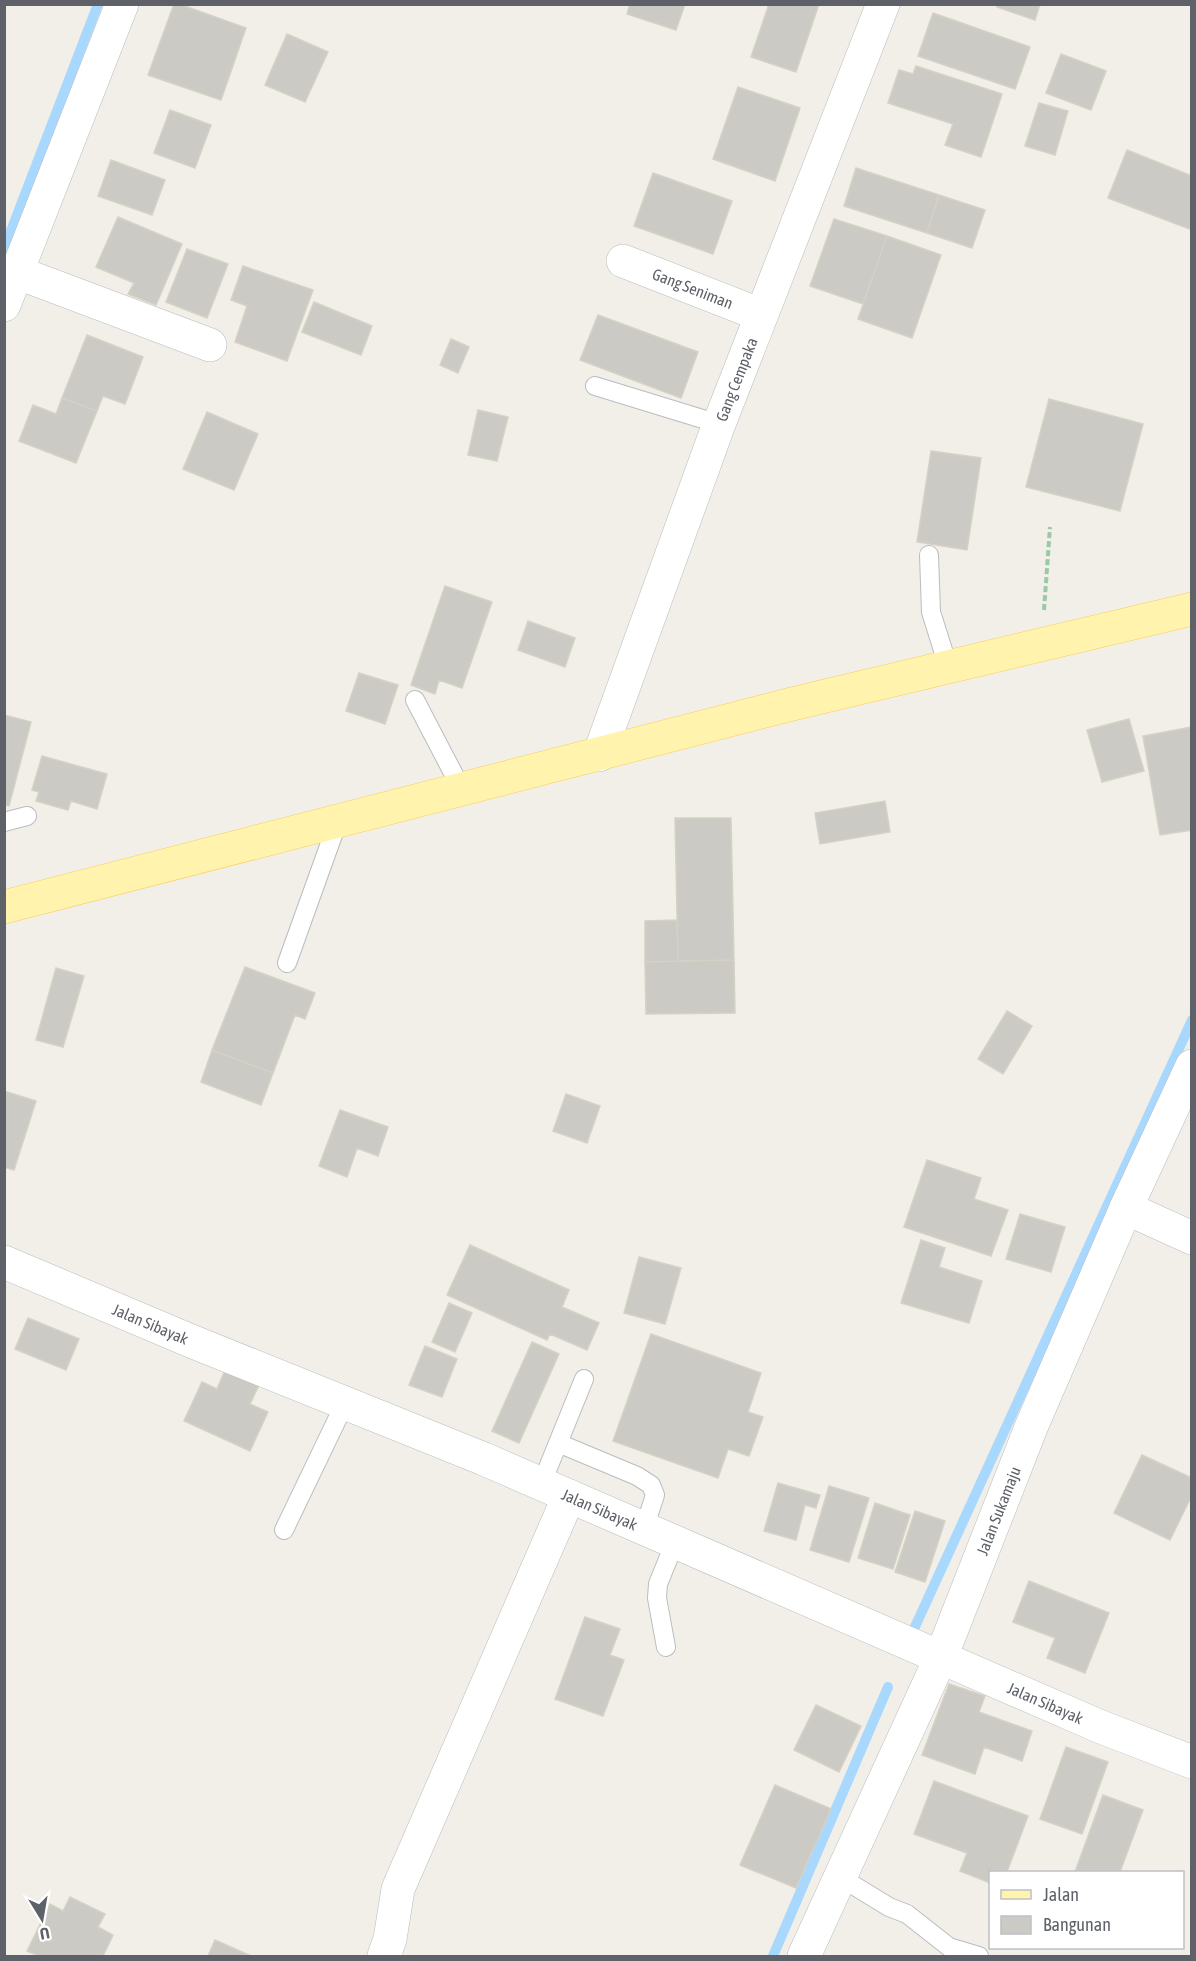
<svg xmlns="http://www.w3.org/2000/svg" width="1196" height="1961" viewBox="0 0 1196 1961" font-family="'Asap Condensed',sans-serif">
<rect width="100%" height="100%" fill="#f1efe7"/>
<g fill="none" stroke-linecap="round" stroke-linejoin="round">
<!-- stream -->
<path stroke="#a9d8ff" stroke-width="10" d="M4 249 98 4
M914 1629 1192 1020
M773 1956 888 1687"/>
</g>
<!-- building -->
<path fill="#cccac4" stroke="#d6d1c5" stroke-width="1.5" d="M174 4H179L246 28 221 100 148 75Z
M630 4H685L676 30 627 14Z
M769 4H819L796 72 751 57Z
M998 4H1040L1035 20 997 7Z
M933 13 1030 47 1015 89 918 56Z
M287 34 328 52 305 102 265 85Z
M1061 54 1106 71 1091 110 1046 93Z
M916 66 1002 94 981 157 945 145 953 124 888 103 899 70 913 74Z
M738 87 800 108 775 181 713 159Z
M1039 103 1068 111 1055 155 1025 146Z
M170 110 211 125 195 168 154 153Z
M1127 150 1192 176V230L1108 198Z
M111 160 165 180 152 215 98 196Z
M856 168 939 195 927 233 844 206Z
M653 173 732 201 713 254 634 226Z
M939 195 985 210 972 248 927 233Z
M118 217 182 244 156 305 128 294 134 283 96 267Z
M834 219 887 236 863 304 810 286Z
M887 236 941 255 912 338 858 319Z
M187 249 228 264 207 318 166 302Z
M243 266 313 290 287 361 235 342 247 306 231 300Z
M314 302 372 326 361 355 302 332Z
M598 315 698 352 681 398 580 360Z
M87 335 143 357 125 404 103 396 97 411 62 398Z
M451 339 469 347 458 373 440 365Z
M62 398 97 411 76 463 19 441 33 405 56 414Z
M1049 399 1143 424 1120 511 1026 487Z
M478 410 508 417 497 461 468 455Z
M207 412 258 434 234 490 183 469Z
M931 451 981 458 967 550 917 542Z
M445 586 492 602 462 688 439 680 435 694 411 685Z
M528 621 575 638 565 667 518 650Z
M359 673 398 685 385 724 346 711Z
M4 715 31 722 9 806 4 805Z
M1129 719 1144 771 1102 782 1087 730Z
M1192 727V830L1160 835 1143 736Z
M42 756 107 774 97 809 71 801 68 810 36 801 39 792 32 790Z
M885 801 890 832 820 844 815 813Z
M675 818H731L734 960 678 961Z
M677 920 678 961 645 962V921Z
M734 960 735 1013 646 1014 645 962Z
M245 967 315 993 305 1019 295 1015 273 1073 212 1050Z
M56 968 84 976 63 1047 36 1040Z
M1007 1011 1032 1026 1003 1074 978 1059Z
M212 1050 273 1073 261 1105 201 1082Z
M4 1091 36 1101 14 1170 4 1167Z
M566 1094 600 1106 587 1143 553 1131Z
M340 1110 388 1127 378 1156 357 1148 347 1177 319 1166Z
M927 1160 981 1178 974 1199 1008 1210 991 1256 904 1227Z
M1020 1214 1065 1227 1051 1272 1006 1259Z
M921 1240 945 1248 939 1267 982 1281 969 1323 901 1303Z
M470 1245 569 1290 562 1307 599 1323 587 1350 550 1334 547 1340 447 1295Z
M639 1257 681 1268 665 1324 624 1313Z
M449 1303 472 1313 455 1352 432 1342Z
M28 1318 79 1339 66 1370 15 1349Z
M651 1334 761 1373 748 1412 763 1417 749 1456 728 1449 718 1478 613 1441Z
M532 1342 559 1354 519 1443 492 1431Z
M425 1346 457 1359 442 1397 409 1385Z
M226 1368 260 1383 250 1404 268 1412 250 1451 184 1421 202 1382 217 1389Z
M1142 1455 1192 1478V1495L1170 1540 1114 1513Z
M778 1483 820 1495 816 1508 805 1505 796 1540 764 1531Z
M829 1486 869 1498 849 1562 810 1550Z
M875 1503 910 1515 893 1569 858 1558Z
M915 1511 945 1521 925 1582 895 1572Z
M1029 1581 1109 1613 1085 1673 1047 1658 1055 1638 1013 1622Z
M585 1617 620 1629 610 1655 624 1660 603 1716 555 1699Z
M949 1684 985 1696 979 1712 1032 1731 1022 1761 984 1747 975 1774 922 1755Z
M816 1705 861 1726 839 1772 794 1750Z
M1066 1747 1108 1762 1082 1834 1040 1819Z
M934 1781 1028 1816 1007 1872H990V1883L960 1871 967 1853 914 1834Z
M775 1785 831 1809 796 1888 740 1865Z
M1103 1795 1143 1810 1120 1872H1075Z
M70 1897 105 1914 98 1927 113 1935 103 1956H39L27 1951 50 1904 63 1911Z
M215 1940 251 1956H208Z"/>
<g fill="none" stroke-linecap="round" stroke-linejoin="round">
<!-- service casing -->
<g stroke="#b9bcc1" stroke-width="20">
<path id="service" d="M595 386 719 424
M929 555 931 612 948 666
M415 700 462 790
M4 822 27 816
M287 963 338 821
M558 1443 637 1476 651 1485 655 1495 644 1529
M541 1485 584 1379
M284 1530 345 1403
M666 1647 657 1598 658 1584 675 1542
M840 1877 889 1907 907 1914 949 1947 979 1956"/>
</g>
<!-- minor casing -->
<g stroke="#b9bcc1" stroke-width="34">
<g id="minor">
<path id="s1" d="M623 261 761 315"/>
<path d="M16 272 210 345"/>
<path d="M4 305 122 4"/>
<path id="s2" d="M599 755 719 424 883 4"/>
<path d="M1126 1208 1192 1238"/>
<path d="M384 1956 390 1939 398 1889 569 1496"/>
<path id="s3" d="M804 1956 941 1657 1032 1425 1126 1208 1192 1066"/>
</g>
</g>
<!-- tertiary casing -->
<g stroke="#b9bcc1" stroke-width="34">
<g id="tertiary">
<path id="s4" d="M4 1262 191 1341 484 1459 1101 1727 1192 1762"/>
</g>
</g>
<!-- primary casing -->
<g stroke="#f9cf59" stroke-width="34">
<path id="primary" d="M4 907 792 704 1192 609"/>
</g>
<!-- path -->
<path stroke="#9ac8a8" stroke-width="4" stroke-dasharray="6 3" stroke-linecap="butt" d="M1044 610 1050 527"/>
<!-- service -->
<use href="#service" stroke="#fff" stroke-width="18"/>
<!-- minor -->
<use href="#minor" stroke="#fff" stroke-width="33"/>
<!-- tertiary -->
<use href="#tertiary" stroke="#fff" stroke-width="33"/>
<!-- primary -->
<use href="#primary" stroke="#fff3ae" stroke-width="33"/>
</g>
<g text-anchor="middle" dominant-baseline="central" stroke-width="6" stroke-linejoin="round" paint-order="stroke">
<!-- street labels -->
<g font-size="16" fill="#5e6268" stroke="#fff">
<text stroke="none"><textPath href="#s1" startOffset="75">Gang Seniman</textPath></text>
<text stroke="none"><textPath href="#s2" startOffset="400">Gang Cempaka</textPath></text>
<text stroke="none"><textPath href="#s4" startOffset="159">Jalan Sibayak</textPath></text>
<text stroke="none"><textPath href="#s4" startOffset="645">Jalan Sibayak</textPath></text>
<text stroke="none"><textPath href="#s3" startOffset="486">Jalan Sukamaju</textPath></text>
<text stroke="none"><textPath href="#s4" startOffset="1131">Jalan Sibayak</textPath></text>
</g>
</g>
<!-- border -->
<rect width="1196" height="1961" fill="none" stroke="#5e6268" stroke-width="12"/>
<!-- legend -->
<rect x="989" y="1871" width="195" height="78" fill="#ffffff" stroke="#bfc0c3" stroke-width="1.5"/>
<rect x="1001" y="1890" width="30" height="9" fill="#fff3ae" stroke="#bfc0c3" stroke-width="1.5"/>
<text x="1043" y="1901" font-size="18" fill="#5e6268">Jalan</text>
<rect x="1001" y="1916" width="30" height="18" fill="#cccac4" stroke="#bfc0c3" stroke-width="1.5"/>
<text x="1043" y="1931" font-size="18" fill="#5e6268">Bangunan</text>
<!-- north arrow -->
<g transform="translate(42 1919) rotate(169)" stroke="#ffffff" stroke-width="4.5" paint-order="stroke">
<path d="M0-4.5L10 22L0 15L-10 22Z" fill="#5e6268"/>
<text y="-9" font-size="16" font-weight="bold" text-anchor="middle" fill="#5e6268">U</text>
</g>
</svg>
